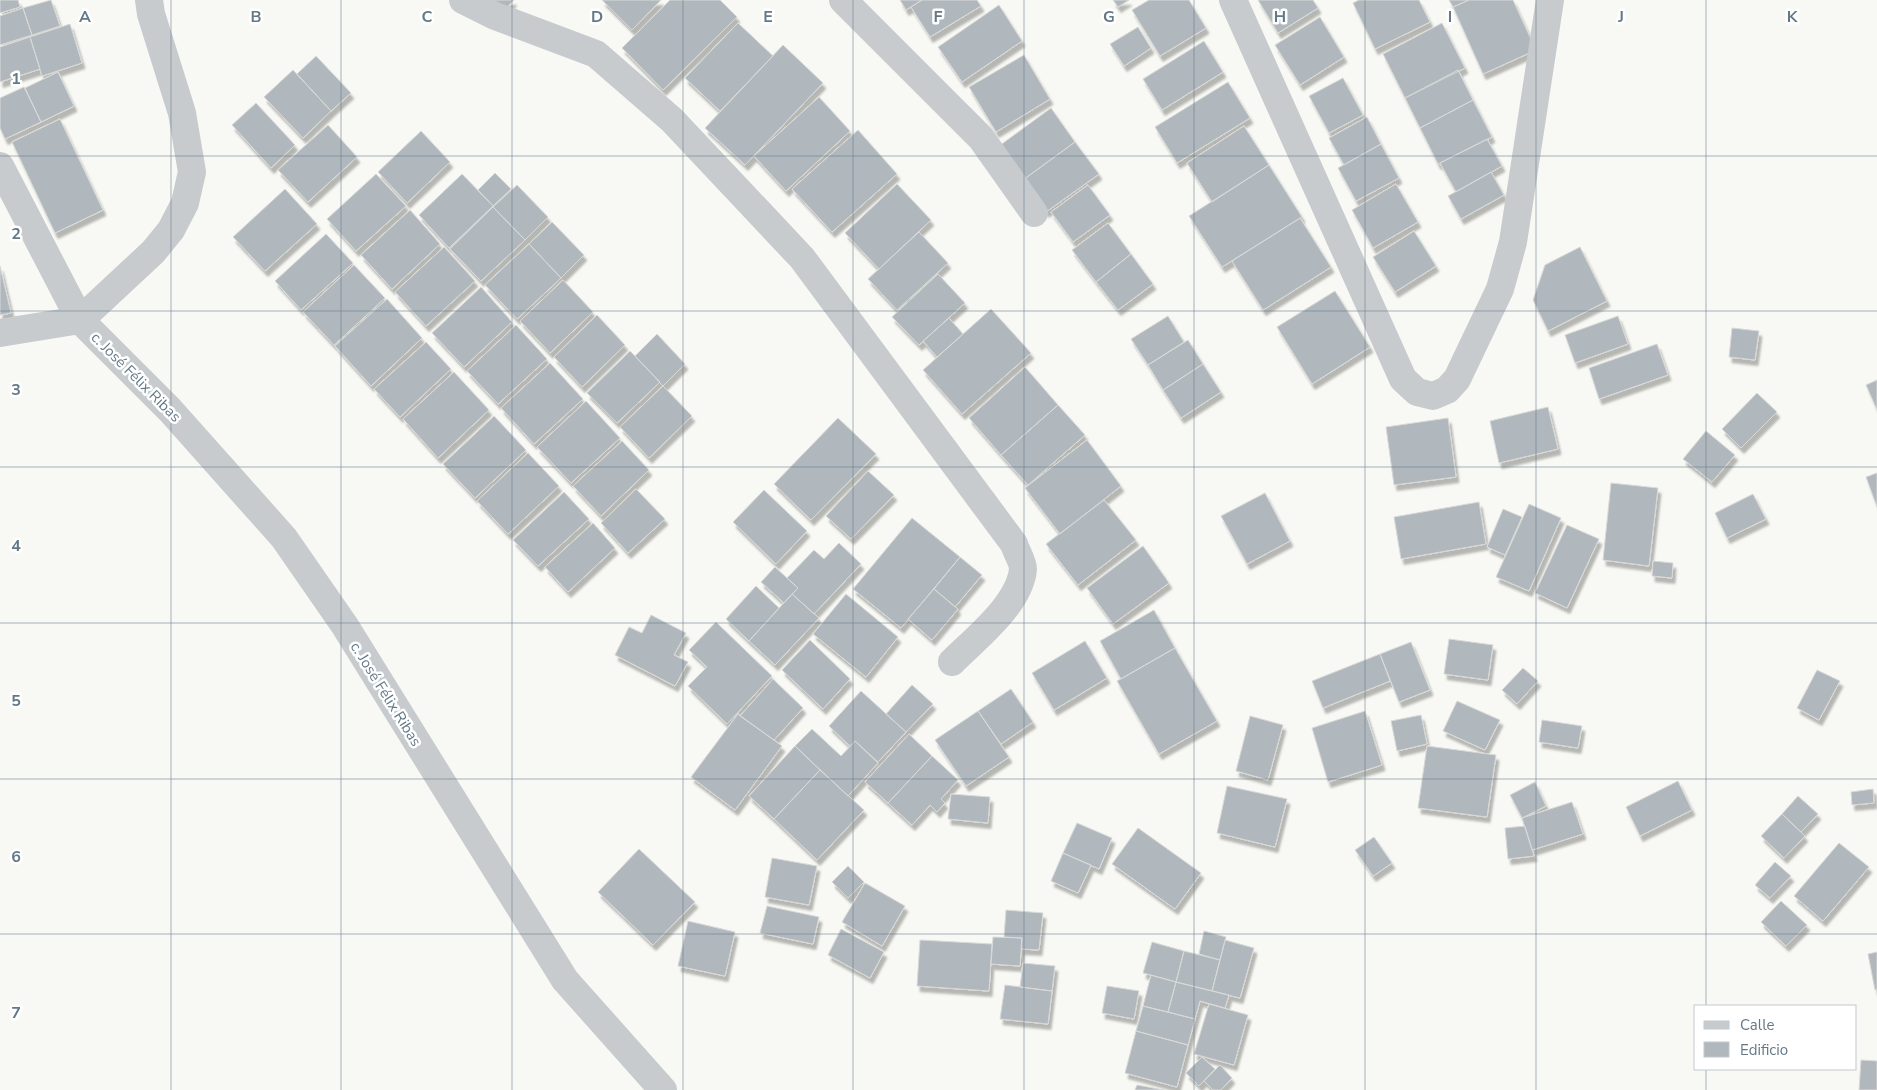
<svg xmlns="http://www.w3.org/2000/svg" width="1877" height="1090" viewBox="0 0 1877 1090" font-family="'Nunito Sans',sans-serif">
<defs>
<filter id="shadow"><feDropShadow dx="3" dy="5.5" stdDeviation="1" flood-color="#0004"/></filter>
</defs>
<rect width="100%" height="100%" fill="#f8f8f4"/>
<!-- building -->
<path fill="#b0b8be" stroke="#d9d9d7" filter="url(#shadow)" d="M0 0H18L20 7 0 13Z
M51 0 60 26 32 35 23 8Z
M483 0H514L500 15Z
M602 0H661L632 30Z
M670 0H720L737 17 663 90 622 48Z
M900 0H922L906 10Z
M922 0H977L981 6 930 37 911 7Z
M1113 0H1129L1118 7Z
M1149 0H1189L1206 28 1160 56 1132 10Z
M1258 0H1313L1318 8 1278 33Z
M1359 0H1419L1430 22 1375 49 1353 3Z
M1449 0H1469L1453 7Z
M1469 0H1513L1536 50 1483 74 1453 7Z
M999 5 1022 41 962 82 938 47Z
M23 8 32 35 0 45V16Z
M1320 17 1344 57 1300 85 1275 45Z
M738 23 773 56 720 111 685 78Z
M1442 23 1465 68 1405 98 1383 54Z
M70 24 82 63 42 76 30 37Z
M1138 27 1151 48 1124 66 1110 44Z
M30 37 40 69 0 82V47Z
M1204 41 1223 72 1162 110 1143 79Z
M783 45 823 83 745 165 705 128Z
M1024 55 1050 99 996 132 969 87Z
M316 56 351 93 331 111 297 74Z
M293 70 331 111 303 138 264 97Z
M1458 70 1473 100 1420 128 1405 98Z
M58 72 74 106 41 122 25 88Z
M1343 78 1363 115 1329 133 1309 96Z
M1228 82 1250 118 1177 163 1155 127Z
M24 87 41 122 5 139 0 128V98Z
M819 97 850 131 786 191 754 156Z
M1473 100 1492 137 1438 164 1420 128Z
M256 103 295 145 271 168 232 125Z
M1051 108 1075 142 1023 180 999 146Z
M1367 117 1381 144 1344 165 1329 138Z
M60 119 103 210 55 233 12 142Z
M328 125 357 157 308 202 278 170Z
M1244 126 1269 165 1212 202 1187 163Z
M858 130 897 174 832 232 792 189Z
M421 131 450 162 407 203 378 172Z
M1487 139 1502 166 1456 192 1440 163Z
M1075 142 1099 174 1046 212 1023 180Z
M1381 144 1399 178 1356 201 1338 168Z
M1269 165 1302 217 1222 267 1189 216Z
M1491 172 1504 195 1461 219 1448 196Z
M495 173 511 189 493 206 478 190Z
M376 174 406 206 356 251 327 219Z
M462 174 493 206 449 248 419 215Z
M897 184 931 220 879 269 845 233Z
M1396 184 1418 222 1373 248 1352 210Z
M517 185 548 217 525 240 493 207Z
M1088 185 1110 215 1073 242 1051 212Z
M285 189 317 224 265 271 233 237Z
M493 207 525 240 481 281 450 249Z
M410 210 440 244 392 289 361 255Z
M1300 218 1331 267 1263 310 1232 261Z
M552 222 584 255 561 278 529 244Z
M1108 223 1131 254 1096 282 1072 250Z
M1414 231 1436 266 1395 292 1373 257Z
M919 232 948 263 897 310 868 279Z
M326 234 353 263 301 310 275 281Z
M529 244 561 278 517 319 485 285Z
M444 247 475 281 426 326 395 292Z
M1580 247 1607 301 1548 331 1533 300 1545 265Z
M1131 254 1153 284 1118 310 1096 282Z
M354 265 385 298 334 345 303 312Z
M0 266 11 313 0 315Z
M938 274 965 303 919 345 892 317Z
M563 280 593 312 550 353 520 321Z
M481 287 512 322 464 367 432 333Z
M1335 291 1370 347 1312 384 1277 327Z
M387 299 422 338 371 386 335 346Z
M991 309 1031 353 962 414 923 370Z
M597 315 625 345 582 387 554 357Z
M1168 316 1184 342 1148 365 1131 339Z
M1618 316 1628 344 1575 363 1565 335Z
M949 318 963 334 937 357 923 341Z
M516 325 547 359 498 404 467 371Z
M1732 328 1759 331 1755 360 1729 357Z
M657 334 685 364 663 386 635 356Z
M1188 340 1203 364 1163 390 1148 365Z
M426 342 451 369 400 417 374 389Z
M1657 344 1668 375 1599 399 1589 368Z
M630 351 660 382 617 423 587 393Z
M550 363 583 399 534 444 501 408Z
M1203 364 1221 392 1181 418 1163 390Z
M1025 367 1058 405 1001 455 969 418Z
M454 372 489 410 438 458 403 419Z
M1877 380V410L1866 385Z
M663 386 692 416 649 458 620 427Z
M1757 393 1777 412 1741 448 1722 429Z
M586 401 620 438 571 483 537 447Z
M1058 405 1085 435 1028 485 1001 455Z
M1548 407 1558 449 1499 463 1490 421Z
M494 416 526 450 475 498 443 464Z
M838 418 876 454 811 520 774 484Z
M1448 418 1456 477 1394 485 1386 427Z
M1706 431 1735 455 1712 482 1683 459Z
M1087 440 1121 486 1060 534 1025 488Z
M622 441 649 470 601 516 573 486Z
M528 453 559 486 508 534 477 501Z
M868 471 894 495 851 539 826 516Z
M1877 473V507L1866 477Z
M1611 483 1658 488 1649 566 1603 560Z
M636 489 665 519 628 553 601 523Z
M764 490 807 531 776 564 733 522Z
M564 492 589 519 538 566 513 540Z
M1265 493 1290 541 1247 564 1221 516Z
M1753 494 1766 519 1727 538 1715 513Z
M1104 500 1136 540 1078 585 1046 544Z
M1479 502 1486 544 1401 559 1394 517Z
M1529 504 1561 518 1529 591 1496 577Z
M1503 509 1522 517 1505 555 1487 547Z
M912 518 960 557 901 628 853 589Z
M593 523 615 548 568 592 545 567Z
M1567 525 1599 539 1567 608 1535 593Z
M839 543 861 564 814 614 792 594 798 588 787 578 814 550 824 559Z
M1143 546 1169 583 1113 624 1087 588Z
M960 557 982 575 955 607 934 589Z
M1653 561 1673 563 1672 578 1652 576Z
M775 567 798 588 784 603 761 582Z
M756 586 779 608 749 641 726 619Z
M934 589 958 609 932 640 908 619Z
M792 594 819 618 775 665 749 641Z
M846 594 898 637 866 677 813 634Z
M1154 610 1175 648 1121 679 1100 641Z
M651 615 686 633 674 655 688 662 675 686 615 655 629 627 642 633Z
M716 622 772 676 727 724 688 686 707 667 689 650Z
M1449 639 1493 645 1488 680 1444 674Z
M810 640 850 679 823 709 782 670Z
M1085 641 1107 678 1054 710 1032 673Z
M1411 642 1430 690 1399 702 1380 654Z
M1175 648 1217 721 1159 754 1117 681Z
M1380 654 1390 681 1323 708 1312 681Z
M1523 668 1538 681 1517 704 1502 690Z
M1817 670 1840 681 1819 720 1797 708Z
M773 679 803 708 774 740 740 716Z
M912 685 933 704 906 732 886 714Z
M1011 689 1033 722 1001 744 978 711Z
M861 691 906 732 878 762 855 741 850 746 829 726Z
M1457 701 1500 720 1485 750 1443 731Z
M978 711 1009 757 966 786 935 740Z
M1365 711 1382 765 1328 782 1312 728Z
M738 714 782 746 735 810 691 777Z
M1421 715 1427 744 1397 751 1391 721Z
M1250 716 1283 725 1268 780 1236 771Z
M1542 720 1582 726 1578 748 1539 742Z
M812 729 841 756 855 741 878 763 848 796 795 746Z
M909 734 932 756 888 803 865 782Z
M795 746 820 770 774 819 749 796Z
M1427 746 1496 755 1487 817 1418 808Z
M932 756 958 780 941 799 945 803 937 812 930 805 912 825 888 803Z
M820 770 864 810 817 860 774 819Z
M1678 781 1692 810 1640 836 1626 807Z
M1535 782 1546 806 1522 818 1510 795Z
M1227 786 1287 799 1275 847 1217 833Z
M1873 789 1874 803 1852 805 1851 792Z
M951 794 990 797 988 823 948 819Z
M1798 796 1818 814 1801 832 1782 814Z
M1572 802 1583 834 1532 850 1522 818Z
M1782 814 1805 836 1784 858 1761 836Z
M1077 823 1112 838 1099 869 1063 853Z
M1525 826 1534 856 1508 859 1505 828Z
M1138 828 1201 873 1175 909 1112 864Z
M1374 837 1392 863 1373 876 1355 850Z
M1839 843 1869 867 1823 921 1794 896Z
M639 849 695 902 653 945 598 892Z
M1063 853 1091 865 1078 893 1051 881Z
M772 858 817 866 809 905 765 897Z
M1775 862 1791 876 1770 898 1755 885Z
M848 866 864 882 848 898 832 882Z
M865 883 905 906 882 946 842 922Z
M1781 901 1807 925 1786 946 1761 922Z
M767 906 819 917 813 944 760 933Z
M1006 910 1043 913 1039 950 1021 949 1022 938 1004 937Z
M688 921 735 932 725 976 678 966Z
M841 929 884 952 870 978 828 955Z
M1204 931 1226 937 1220 960 1199 954Z
M993 937 1022 938 1020 966 991 964Z
M920 940 992 944 989 991 917 986Z
M1225 940 1254 948 1240 998 1212 991Z
M1152 942 1184 951 1176 982 1143 973Z
M1184 951 1220 960 1212 991 1176 982Z
M1877 952V989L1875 990 1868 954Z
M1023 963 1055 966 1052 991 1020 987Z
M1151 975 1176 982 1168 1012 1143 1006Z
M1176 982 1229 995 1225 1008 1200 1001 1195 1019 1168 1012Z
M1005 985 1052 991 1048 1024 1000 1019Z
M1107 986 1139 991 1134 1019 1102 1013Z
M1209 1004 1248 1015 1234 1065 1194 1054Z
M1143 1006 1195 1019 1188 1045 1136 1031Z
M1136 1031 1188 1045 1177 1087 1125 1073Z
M1202 1057 1215 1069 1199 1086 1186 1073Z
M1861 1060 1877 1061V1090H1859Z
M1220 1065 1232 1078 1221 1090H1213L1204 1081Z
M1137 1085 1164 1090H1135Z"/>
<g fill="none" stroke-linecap="round" stroke-linejoin="round">
<!-- minor -->
<path stroke="#c7cbce" stroke-width="28" d="M463 0 495 16 596 54 672 120 802 258 1014 544C1016 551 1023 562 1023 569 1020 604 975 639 952 662
M843 0 981 138 1034 213
M1233 0 1403 379 1417 392 1433 396 1447 390 1457 379 1500 289 1513 242 1550 0
M0 166 80 320 170 410 284 538 345 626 565 980 663 1090
M80 320 153 252 171 230 185 203 192 172 182 113 151 14 149 0
M0 333 80 320"/>
</g>
<!-- grid -->
<path fill="none" stroke="#647988" stroke-width="1" stroke-opacity="0.55" d="M171 0V1090M341 0V1090M512 0V1090M683 0V1090M853 0V1090M1024 0V1090M1194 0V1090M1365 0V1090M1536 0V1090M1706 0V1006M0 156H1877M0 311H1877M0 467H1877M0 623H1877M0 779H1877M0 934H1877M1706 1069V1090"/>
<g text-anchor="middle" dominant-baseline="central" stroke-width="5" stroke-linejoin="round" paint-order="stroke">
<!-- street labels -->
<g font-size="15" fill="#647988" stroke="#fff">
<text transform="translate(136 377) rotate(45)">c. José Félix Ribas</text>
<text transform="translate(386 694) rotate(58)">c. José Félix Ribas</text>
</g>
</g>
<g font-size="16" text-anchor="middle" font-weight="bold" fill="#647988" stroke="#fff" stroke-width="5" stroke-linejoin="round" paint-order="stroke">
<text x="85" y="22">A</text>
<text x="256" y="22">B</text>
<text x="427" y="22">C</text>
<text x="597" y="22">D</text>
<text x="768" y="22">E</text>
<text x="938" y="22">F</text>
<text x="1109" y="22">G</text>
<text x="1280" y="22">H</text>
<text x="1450" y="22">I</text>
<text x="1621" y="22">J</text>
<text x="1792" y="22">K</text>
<text x="16" y="84">1</text>
<text x="16" y="239">2</text>
<text x="16" y="395">3</text>
<text x="16" y="551">4</text>
<text x="16" y="706">5</text>
<text x="16" y="862">6</text>
<text x="16" y="1018">7</text>
</g>
<!-- legend -->
<rect x="1694" y="1005" width="162" height="65" fill="#ffffff" stroke="#c1c9cf"/>
<rect x="1704" y="1021" width="25" height="8" fill="#c7cbce" stroke="#c1c9cf"/>
<text x="1740" y="1030" font-size="15" fill="#647988">Calle</text>
<rect x="1704" y="1042" width="25" height="15" fill="#b0b8be" stroke="#c1c9cf"/>
<text x="1740" y="1055" font-size="15" fill="#647988">Edificio</text>
</svg>
